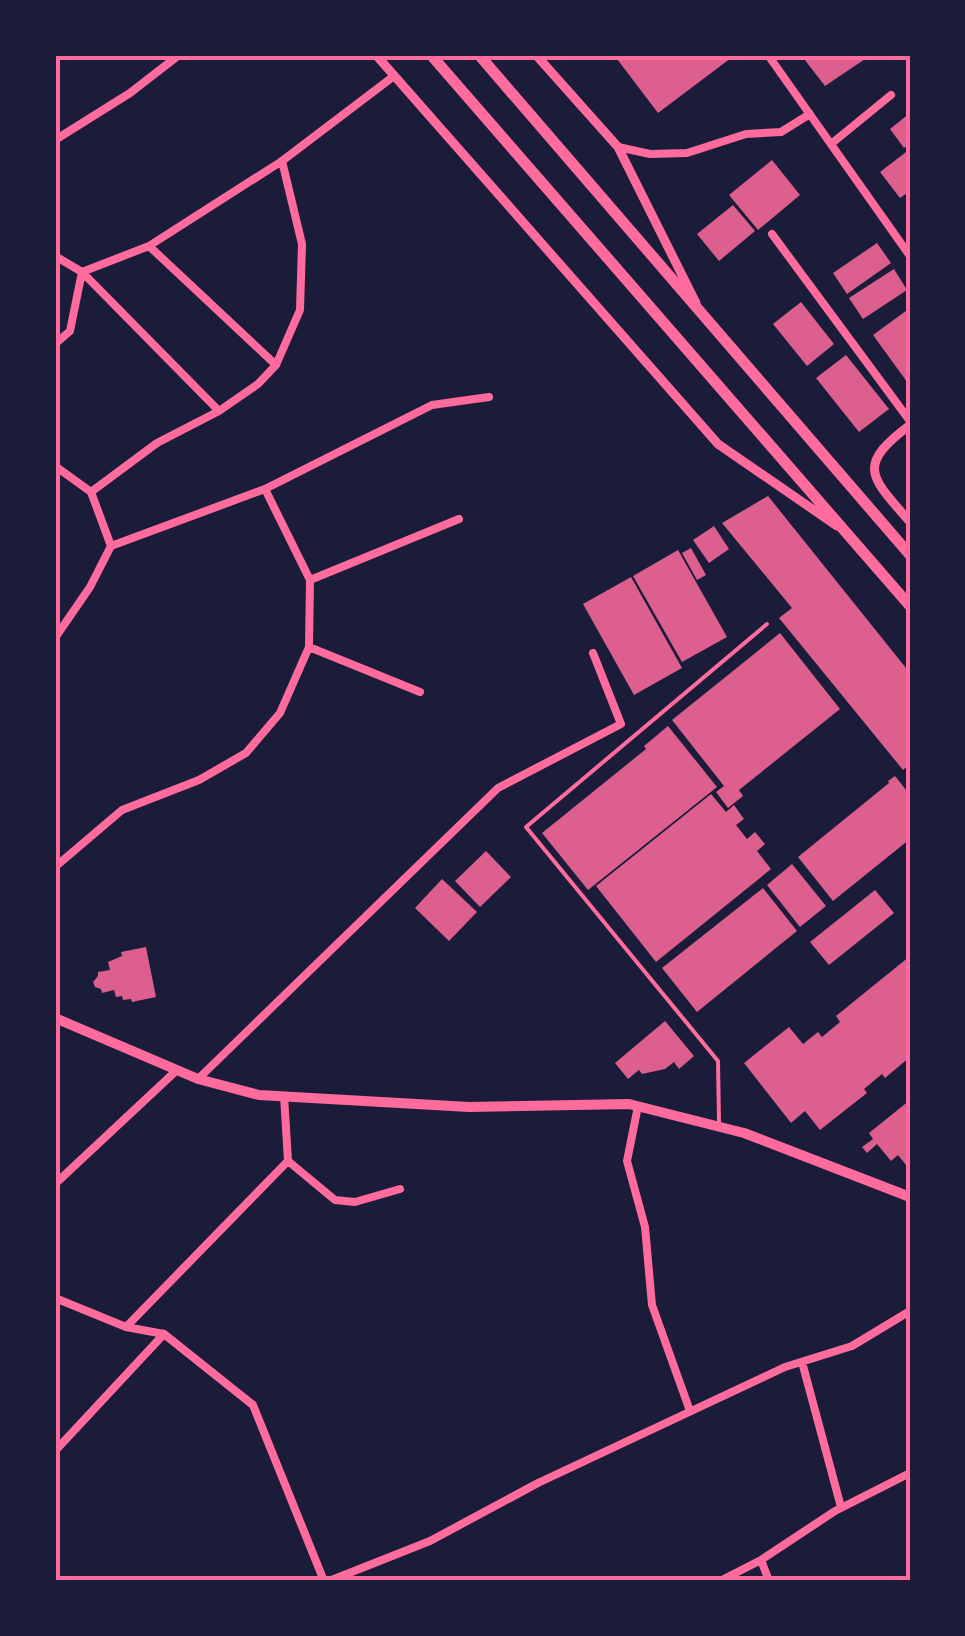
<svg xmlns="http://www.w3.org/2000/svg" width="965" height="1636" viewBox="0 0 965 1636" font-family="'Asap Condensed',sans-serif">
<rect width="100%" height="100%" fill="#1b1b3a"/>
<!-- building -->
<path fill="#dd5f8e" d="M614 55H728L731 58 658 113Z
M801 55H871L825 86Z
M910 113V144L904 148 890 129Z
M910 149V191L900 198 880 172Z
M772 160 800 195 758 230 729 195Z
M733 205 755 231 719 261 697 234Z
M877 243 891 263 847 294 833 273Z
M894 269 907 290 863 319 849 298Z
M801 302 834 344 807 366 773 324Z
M910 308V386L873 335Z
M846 355 889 409 859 432 816 378Z
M768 496 910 673V764L903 770 779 618 792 608 722 523Z
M714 526 729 549 709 563 693 540Z
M691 548 706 575 697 580 682 553Z
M678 550 727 637 682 662 633 576Z
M631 577 682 668 634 695 583 604Z
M780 633 840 709 739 790 743 796 728 808 716 792 724 786 672 720Z
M668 726 717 787 588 890 542 833 646 749 644 746Z
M895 776 910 795V839L833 901 798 857 889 783 888 781Z
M711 794 726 812 734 805 744 819 736 825 747 839 755 832 765 844 757 851 771 869 656 962 596 886Z
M486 851 511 877 480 907 455 881Z
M792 864 826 906 800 927 767 885Z
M442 879 477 912 449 941 415 908Z
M763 888 797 931 697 1012 662 968Z
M875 890 894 913 829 965 810 942Z
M146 947 156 997 132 1002 131 999 123 1000 122 996 116 997 114 990 102 993 101 989 95 987 93 982 98 976V972L110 970 108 962 122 956 121 952Z
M910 956V1057L885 1078 882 1074 864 1089 867 1093 820 1130 805 1111 791 1123 744 1063 789 1027 803 1044 818 1032 822 1037 840 1022 836 1016Z
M665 1021 694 1056 679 1069 674 1062 665 1069 642 1074 639 1070 628 1079 615 1063Z
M910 1100V1170L898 1155 891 1161 877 1144 867 1153 862 1147 873 1139 869 1133Z"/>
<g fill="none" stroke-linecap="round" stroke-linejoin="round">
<!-- service -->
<path stroke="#ff6b9d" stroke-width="4" d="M719 1122 718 1061 526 827 767 624"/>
<!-- minor -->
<path stroke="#ff6b9d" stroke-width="8" d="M768 55 910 256
M55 140 130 93 179 55
M831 144 891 95
M618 147 650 154 687 153 746 134 781 132 810 114
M772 234 910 421
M149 246 276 365
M55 256 82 272 149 246 282 161 394 76
M82 272 219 411
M55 344 70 331 82 272
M55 466 91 492 111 546 90 587 55 638
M91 492 157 443 219 411 258 384 276 365 300 310 302 244 282 161
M111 546 265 489 432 405 489 397
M310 580 459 519
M309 647 420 692
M55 867 122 810 199 780 246 753 280 713 309 647 310 580 265 489
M198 1079 498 788 621 724 593 653
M638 1106 627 1161 645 1227 652 1305 690 1411
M288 1161 335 1200 355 1202 400 1189
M55 1184 177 1070
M55 1298 126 1327 164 1334
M126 1327 288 1161 284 1096
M802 1362 841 1507
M55 1451 164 1334 253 1405 324 1581
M329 1581 430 1541 538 1483 785 1367 852 1346 910 1311
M720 1581 761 1560
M769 1581 761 1560 835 1511 910 1473"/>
<!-- tertiary -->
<path stroke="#ff6b9d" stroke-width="9" d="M376 55 718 444 837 526
M536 55 618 147 696 303
M910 425C855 466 871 477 910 522"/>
<!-- secondary -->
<path stroke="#ff6b9d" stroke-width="10" d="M55 1018 198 1079 259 1095 469 1107 629 1104 744 1133 910 1197"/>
<!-- trunk -->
<path stroke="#ff6b9d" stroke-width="11" d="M431 55 910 606
M479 55 910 555"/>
</g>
<!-- border -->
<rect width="965" height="1636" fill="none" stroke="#1b1b3a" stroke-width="115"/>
<rect x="58" y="58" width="850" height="1520" fill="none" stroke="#ff6b9d" stroke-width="4"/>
</svg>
